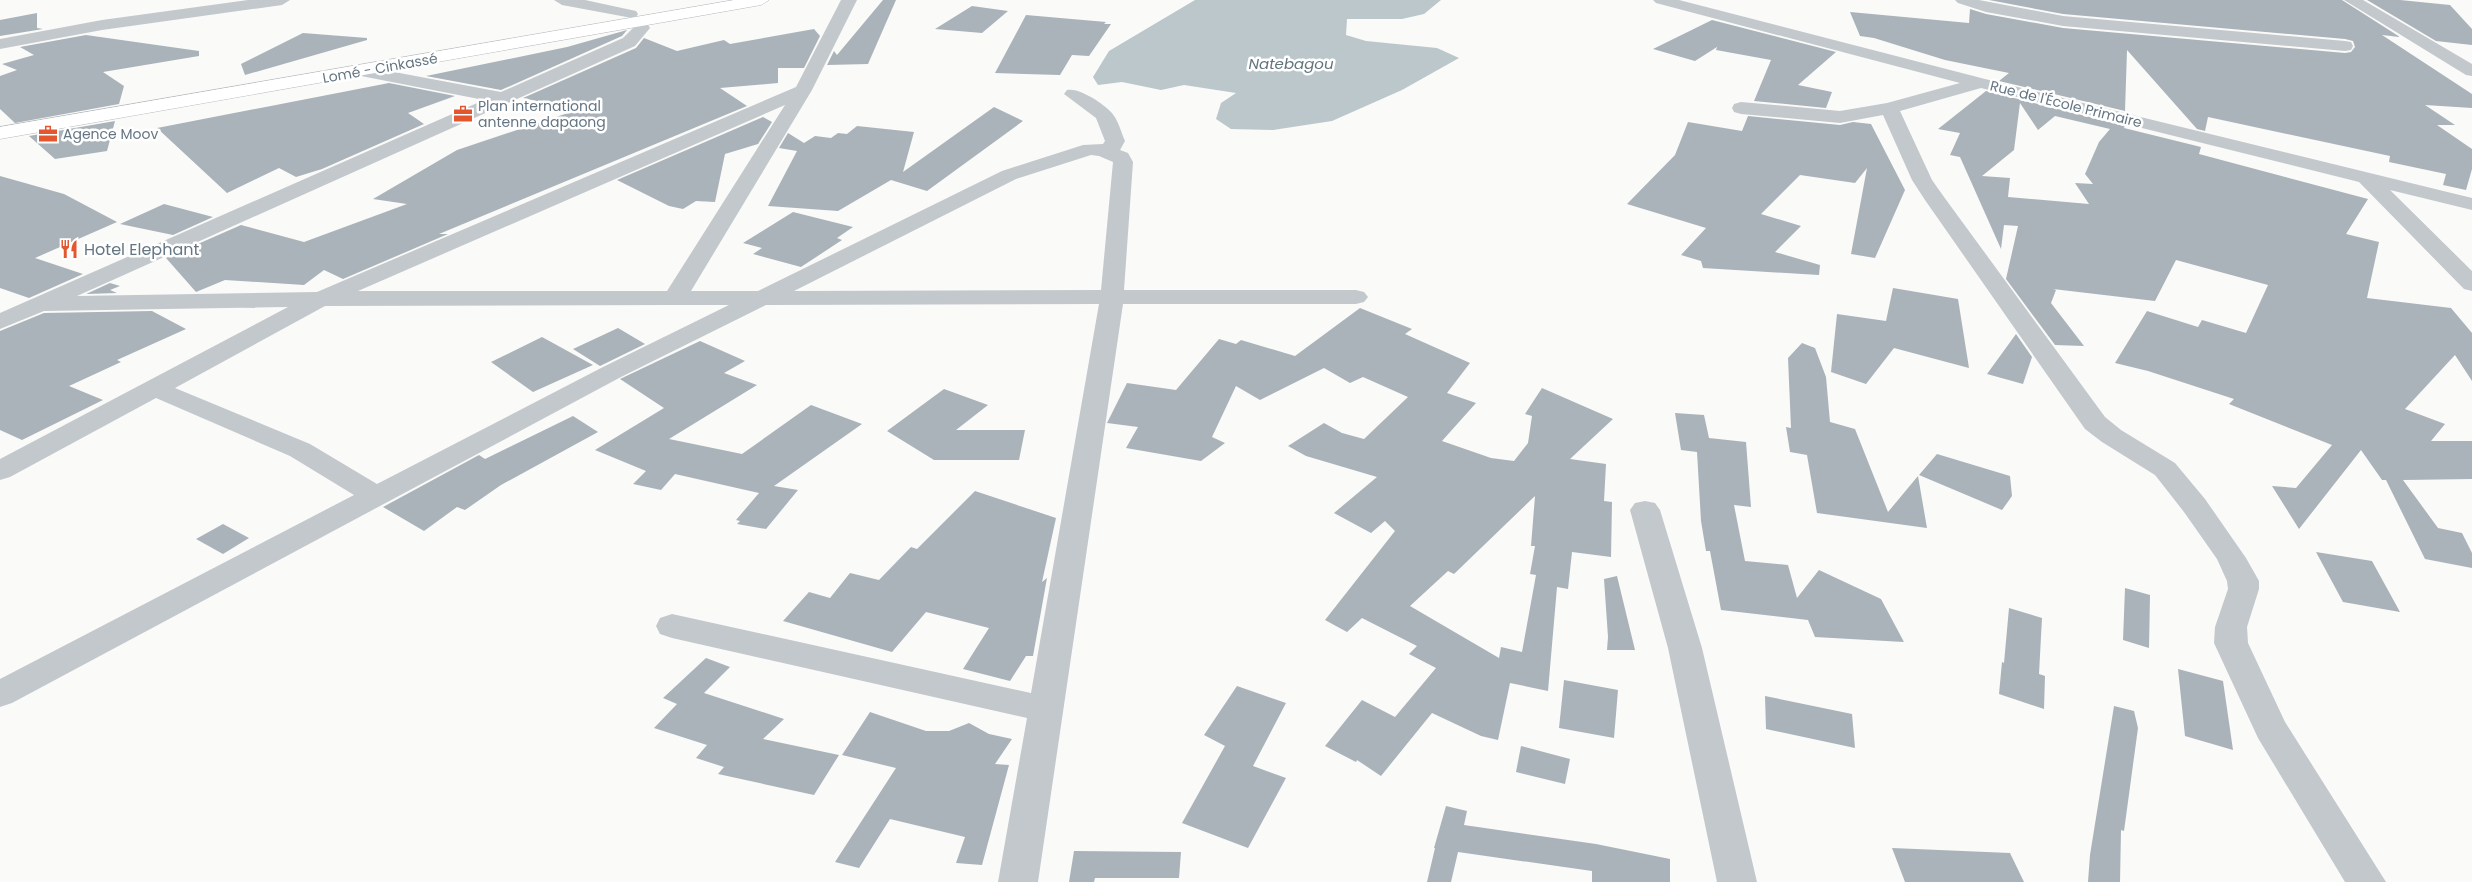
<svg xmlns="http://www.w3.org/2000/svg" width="2472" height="882" viewBox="0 0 2472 882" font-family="Poppins,sans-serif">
<rect width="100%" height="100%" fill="#fafaf8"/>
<!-- water -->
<path fill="#bbc7cb" d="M1195 0H1441L1424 14 1402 19H1347L1346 35 1366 41 1437 48 1459 58 1402 90 1332 121 1273 130 1231 129 1216 119 1221 103 1236 93 1184 85 1161 90 1122 82 1098 85 1093 77 1109 51Z"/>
<!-- building -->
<path fill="#aab3b9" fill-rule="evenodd" d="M883 0H896L868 64 827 65 834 51 837 55Z
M1989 0H2342L2400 37 2382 35 2472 94V108L2425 105 2455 125H2437L2472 149V169L2466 190 2443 185 2446 174 2389 162 2390 156 2208 117 2205 131 2197 129 2127 50 2125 111 1999 81 2009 73 1945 60 1874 38 1860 36 1850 12 1969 23 1970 9 1986 14 2063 28 2345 53 2351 52 2355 47 2353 41 2345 39 2063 14Z
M2367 0H2400L2450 5 2472 29V45L2436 41Z
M972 6 1008 11 982 33 935 29Z
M37 13V28L43 29 0 36V20Z
M1026 15 1106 22 1104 24H1111L1089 56 1072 55 1060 75 995 73Z
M1712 20 1836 52 1798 85 1832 92 1826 108 1754 101 1771 60 1716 50 1717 47 1695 61 1653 49Z
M814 29 820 36 804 68H778V83L720 88 747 106 439 234H448L343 279 324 270 304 285 225 280 196 292 166 258 241 225 304 242 407 204 373 199 457 150 577 110 523 98 636 48 644 38 677 51 724 40 730 44Z
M627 30 622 36 501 90 426 76 567 47Z
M303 33 367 38V40L245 75 241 64Z
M86 35 199 51V56L103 72 124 86 119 104 15 123 0 109V76L17 70 2 64 34 55 20 47Z
M389 83 455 96 408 113 424 124 322 169 296 177 279 168 227 193 157 128Z
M1986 91 2125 126 2124 128 2201 147 2199 154 2368 199 2346 234 2379 242 2367 298 2451 308 2472 333V381L2455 355 2405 409 2445 424 2431 441H2472V479L2403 480 2438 528 2462 533 2472 553V568L2425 559 2386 480H2382L2361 450 2299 529 2272 486 2296 488 2332 445 2229 404 2234 399 2148 371 2115 363 2147 311 2198 327 2202 320 2246 333 2268 285 2176 260 2155 301 2053 289 2056 290 2051 303 2084 346 2055 345 2006 279 2018 226 2004 225 2001 249 1960 157 1950 155 1960 133 1938 129ZM2020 103 2038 130 2055 116 2110 129 2099 142 2085 174 2093 184 2075 183 2089 204 2008 197 2010 178 1982 176 2014 150Z
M994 107 1023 121 927 191 891 180 838 211 768 206 797 151 779 148 788 133 804 143 815 136 831 138 838 133 847 134 857 126 914 132 903 172Z
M1748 116 1840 125 1853 122 1871 124 1905 190 1875 258 1851 254 1867 168 1855 183 1800 175 1761 214 1801 226 1775 252 1820 265 1819 275 1703 268 1701 261 1681 255 1706 228 1627 204 1675 155 1688 122 1742 131Z
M763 117 772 122 758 144 725 154 715 202 696 201 683 209 669 206 617 180Z
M115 121 107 151 55 159 29 136Z
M0 176 64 194 117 222 35 258 83 274 29 298 0 288Z
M164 204 213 217 173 235 120 224Z
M793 212 853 227 837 238 842 240 801 267 753 254 762 248 743 243Z
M110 283 120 286 110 290 117 293 86 294Z
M1893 288 1958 299 1969 368 1894 348 1866 384 1831 372 1837 314 1886 321Z
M1360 308 1412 329 1405 334 1470 363 1447 393 1476 403 1442 441 1491 458 1514 461 1528 443 1532 416 1525 414 1542 388 1613 419 1570 459 1606 464 1604 501 1612 502 1611 557 1572 552 1568 589 1557 587 1548 691 1510 683 1498 740 1481 736 1432 713 1381 776 1357 760 1356 762 1325 746 1362 700 1395 717 1436 668 1409 654 1417 646 1362 618 1347 632 1325 620 1395 531 1385 521 1371 533 1334 513 1377 477 1306 456 1288 446 1324 423 1342 433 1364 439 1408 397 1363 377 1350 383 1324 368 1260 400 1236 386 1212 437 1225 443 1201 461 1126 448 1138 427 1107 423 1127 383 1176 390 1219 339 1236 344 1241 340 1295 356ZM1535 496 1531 546H1535L1530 574 1536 575 1522 652 1501 647 1499 658 1410 606 1448 571 1454 574Z
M152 311 186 329 117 360 121 362 69 386 103 400 22 440 0 430V331L44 313Z
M618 328 645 344 600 366 573 349Z
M2016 334 2032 357 2023 384 1987 374Z
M542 337 593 365 533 392 491 362Z
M700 341 745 361 724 373 757 385 669 439 742 454 811 405 862 424 774 486 798 490 766 529 737 524 740 521 736 520 759 493 675 474 661 490 633 484 646 471 595 450 664 408 620 379Z
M1802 343 1815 348 1826 377 1830 422 1855 429 1888 512 1918 476 1927 528 1817 513 1807 455 1790 452 1786 427 1791 428 1788 358Z
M944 389 988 405 956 430H1025L1019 460H934L887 431Z
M1675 413 1704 415 1709 438 1746 442 1751 507 1734 505 1745 561 1788 565 1797 598 1819 570 1881 599 1904 642 1815 637 1808 620 1721 610 1710 551H1706L1701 521 1697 452 1681 450Z
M573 416 598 432 501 485 465 510 457 507 424 531 383 507 479 455 485 459Z
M1937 454 2010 476 2012 496 2002 510 1919 475Z
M975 491 1056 518 1042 582 1047 578 1033 656H1026L1010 681 963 669 989 628 926 612 892 652 783 621 809 592 830 598 850 573 879 580 911 547 917 549Z
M223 524 249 538 223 554 196 539Z
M2316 552 2372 561 2400 612 2343 602Z
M1617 576 1635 650H1607L1608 637 1604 579Z
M2125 588 2150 595 2149 648 2123 640Z
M2009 608 2042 618 2039 674 2045 676 2044 709 1999 694 2002 662 2004 663Z
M706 658 730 667 704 693 784 719 763 739 839 755 814 795 718 774 724 767 696 758 707 745 654 728 677 704 663 698Z
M2178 669 2223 681 2233 750 2185 736Z
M1564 680 1618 690 1614 738 1559 728Z
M1237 686 1286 703 1253 766 1286 778 1248 848 1182 823 1225 746 1204 735Z
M1765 696 1852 714 1855 748 1766 729Z
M2114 706 2134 711 2138 728 2124 831 2121 830 2120 882H2088L2090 855Z
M870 712 926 731H949L969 723 989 734 1012 739 995 764 1009 765 982 865 956 863 965 837 890 819 859 868 835 862 896 768 842 755Z
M1521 746 1570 759 1565 784 1516 772Z
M1446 806 1467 811 1464 825 1596 844 1670 859V882H1592V871L1458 852 1451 882H1427L1435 848H1434Z
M1892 848 2010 853 2024 882H1905Z
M1074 851 1181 852 1179 878H1095L1094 882H1069Z"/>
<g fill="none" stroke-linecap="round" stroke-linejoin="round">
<!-- highway casing -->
<g stroke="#b4b9bd" stroke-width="1">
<path id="highway" d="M734 0H769L761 5 0 139V127Z"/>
</g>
<!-- minor -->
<path fill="#c3c8cc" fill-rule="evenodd" d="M248 0H290L282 5 102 30 0 49V39L102 20Z
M554 0H585L636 11 638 14 636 17 644 18 650 28 635 46 77 296 317 292 796 87 841 0H857L812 90 691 291H758L1002 171 1083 145 1103 144 1105 141 1096 118 1064 94 1067 90C1078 87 1103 103 1111 112 1118 119 1121 132 1125 141L1120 150 1128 153 1133 162 1124 290H1356L1364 292 1368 297 1364 302 1356 304H1123L1038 882H998L1027 718 672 638 660 634 656 626 660 618 672 614 1031 693 1099 304 766 305 621 377 12 703 0 707V679L354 495 290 456 156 398 10 477 0 480V459L288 307 44 311 0 329V313L484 100 356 75 353 71 356 67 362 66 501 92 623 38 634 27 630 21 632 18 562 5ZM785 105 667 291H358ZM1091 155 1099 156 1113 162 1101 290 794 291 1016 179ZM669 305H729L603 367 377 484 310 444 175 388 325 306Z
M1653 0H1679L1985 79 2472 198V210L2390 190 2472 271V291L2464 289 2359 182 1981 88 1900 111 1932 180 1944 197 2105 417 2121 430 2175 463 2205 499 2246 558 2259 581V589L2247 627 2248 643 2285 722 2386 882H2345L2258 738 2214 643 2215 627 2228 589 2227 581 2217 559 2184 512 2155 475 2102 442 2085 429 1925 200 1912 180 1883 115 1840 123 1741 114 1734 112 1732 108 1734 104 1741 102 1840 111 1887 103 1960 83 1656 3Z
M1955 0H1979L2063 16 2345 41 2351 42 2353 46 2351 50 2345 51 2063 26 1986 12 1958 3Z
M2344 0H2363L2472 64V76L2466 75Z
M1645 501 1655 503 1660 510 1702 648 1757 882H1717L1668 648 1630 510 1635 503Z"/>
<!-- highway -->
<use href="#highway" fill="#fff" fill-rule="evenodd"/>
</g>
<!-- icons -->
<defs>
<g id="office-bare" transform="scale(1.5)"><path d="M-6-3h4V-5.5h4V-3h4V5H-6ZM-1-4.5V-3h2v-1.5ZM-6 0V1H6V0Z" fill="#e4572e" stroke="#fff" stroke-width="2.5" paint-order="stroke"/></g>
<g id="restaurant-bare" transform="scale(1.5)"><path d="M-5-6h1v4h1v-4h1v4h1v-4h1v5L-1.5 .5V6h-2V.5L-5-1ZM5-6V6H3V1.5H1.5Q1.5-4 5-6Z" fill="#e4572e" stroke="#fff" stroke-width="2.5" paint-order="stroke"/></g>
</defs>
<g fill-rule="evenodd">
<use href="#office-bare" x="463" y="114"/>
<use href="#office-bare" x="48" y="134"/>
<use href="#restaurant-bare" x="69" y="249"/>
</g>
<g text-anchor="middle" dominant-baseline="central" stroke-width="5" stroke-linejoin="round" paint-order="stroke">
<!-- far-street labels -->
<g font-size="14" fill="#657683" stroke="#fff">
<text transform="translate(380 68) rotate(-10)">Lomé - Cinkassé</text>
<text transform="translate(2066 104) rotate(14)">Rue de l'École Primaire</text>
</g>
<!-- far-poi labels -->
<g font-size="14" fill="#657683" stroke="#fff" text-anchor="start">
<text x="478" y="106">Plan international<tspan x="478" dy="16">antenne dapaong</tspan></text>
<text x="63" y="134">Agence Moov</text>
</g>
<!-- far-water labels -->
<g font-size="15" font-style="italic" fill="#60757c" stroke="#fff">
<text x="1291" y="63">Natebagou</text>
</g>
<!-- poi labels -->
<g font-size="16" fill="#657683" stroke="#fff" text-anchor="start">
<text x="84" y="249">Hotel Elephant</text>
</g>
</g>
</svg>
